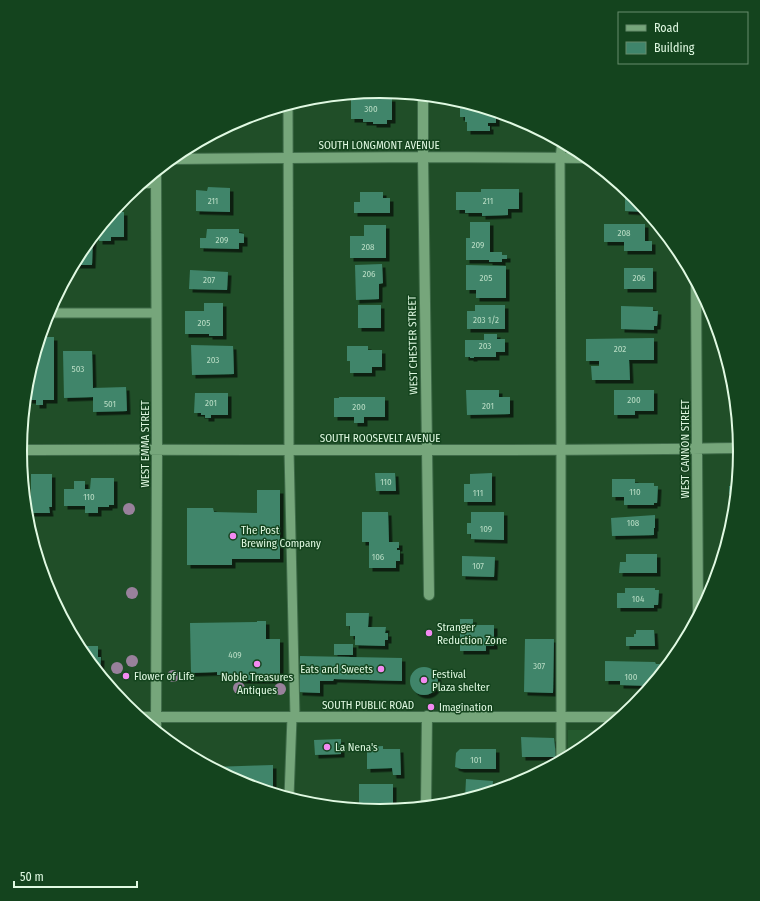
<svg xmlns="http://www.w3.org/2000/svg" width="760" height="901" viewBox="0 0 760 901" font-family="'Fira Sans Condensed',sans-serif">
<defs>
<filter id="shadow"><feDropShadow dx="3.5" dy="3.5" stdDeviation="0" flood-color="#0009"/></filter>
</defs>
<rect width="100%" height="100%" fill="#204e28"/>
<!-- built -->
<path fill="#245a2e" d="M568 730H604L580 750 568 756Z"/>
<!-- building -->
<path fill="#3f856b" filter="url(#shadow)" d="M351 98H392V120H387V124H373V122H363V119H351Z
M460 100 496 111V123H488V126H490V131H467V122H465V117H460Z
M208 187 230 188V212L196 211V190L207 191Z
M625 188 635 196 647 212 625 211Z
M481 189H519V209H508V215L482 216V213H465V210H456V192H481Z
M360 192H383V198H390V213H354V202H360Z
M112 212H124V237H111V241H99V228Z
M470 222H490V252H502V255H507V259H502V262H489V260H466V238H470Z
M604 224H645V241H652V251H624V242H604Z
M364 225H386V258H350V236H364Z
M207 229H239V233L244 234V243H239V249L200 248V238H206Z
M93 236 92 265H73L81 250Z
M382 264 383 283 379 284V299L356 300 355 265Z
M466 265 506 266V298H476V290H466Z
M624 268H653V289H624Z
M190 270 228 272 227 290 189 289Z
M204 303H223V336H209V334H185V311H204Z
M358 305H381V328H358Z
M475 305H505V329H467V311H475Z
M621 306 653 307V311H658L657 326H654V330L621 329Z
M484 334H497V339H505V352H496V357H474V358H470V357H465V340H484Z
M40 337H54V400H43V405H36V400H28V376L30 370H35V354Z
M654 338V360H629L630 380H592L591 366H599V361H586V339Z
M191 345 233 346 234 374 192 375Z
M347 346H368V350H382V367H372V373H350V361H347Z
M63 351H92L93 388 126 387 127 411 93 412V397L64 398Z
M466 390H499V397H510V414L467 415Z
M614 390H654V411H635V415H614Z
M195 393H228V415H211V418H205V415H201V413H194Z
M339 397H385V417H364V423H354V417H334V398H339Z
M375 473H395L396 491H376Z
M492 473V502H464V484H470V474Z
M31 474H52V507H49L50 513H31Z
M91 478H114V505H109V507H98V513H85V506H64V489H74V481H85V489H90Z
M612 479H635V483H654V486H658L657 503H654V505H624V497H612Z
M733 480H737L735 502H733V494H729V486H733Z
M257 490H280V559H232V565H187V508H213L214 512 257 513Z
M362 512H388L389 542H399V548H397V550H400V561H396V568H369V542H362Z
M471 512H504V540L471 539V534H467V523H471Z
M655 515V528H654V535L612 536 611 518Z
M626 554H657V573H619L620 562H626Z
M462 556 495 557 494 577 462 576Z
M625 588H655V590H659L658 605H654V608H617V593H625Z
M346 613H369L368 627H386L385 633H388V640H385V646L355 645V636H350V626H346Z
M460 619H473V625H494V646H486V651H460Z
M257 621H266V639H280V680H239V675H217V672L191 673 190 623 257 622Z
M636 630H654L655 646H626V637H634V634H636Z
M525 639H554L553 693 524 692Z
M334 644H353V655H334Z
M78 646H98V657H101L100 675 81 650Z
M300 656 402 658V681L334 679 333 681H320V693L299 692Z
M605 661 655 662 656 664H661V673L651 686 620 685V681H605Z
M410 681a14 14 0 1 1 28 0a14 14 0 1 1-28 0Z
M521 737 554 738 556 757H522Z
M341 739V754L315 755 314 740Z
M383 746V749H400L401 775H393L392 768 367 769V747Z
M460 749H496V769H461L455 767 456 753Z
M273 765V792L242 783 212 767Z
M466 779 493 781 492 791 465 799Z
M359 784H393V806H359Z"/>
<g fill="none" stroke-linecap="round" stroke-linejoin="round">
<!-- lane casing -->
<g stroke="#3f6b49" stroke-width="11">
<path id="lane" d="M288 104 289 450 295 717
M47 313H156
M561 760V428L560 158 562 142
M289 797 292 717"/>
</g>
<!-- street casing -->
<g stroke="#3f6b49" stroke-width="12">
<path id="street" d="M423 95V157L429 595
M171 159 423 157 588 158
M156 171 157 449 156 731
M141 183H156
M696 282 698 616
M20 450C260 449 500 452 740 448
M426 806 427 716"/>
</g>
<!-- secondary casing -->
<g stroke="#3f6b49" stroke-width="12">
<path id="secondary" d="M139 717H621"/>
</g>
<!-- lane -->
<use href="#lane" stroke="#76a67b" stroke-width="9"/>
<!-- street -->
<use href="#street" stroke="#76a67b" stroke-width="10"/>
<!-- secondary -->
<use href="#secondary" stroke="#76a67b" stroke-width="10"/>
</g>
<!-- trees -->
<g fill="#99819c">
<circle cx="129" cy="509" r="6"/>
<circle cx="132" cy="593" r="6"/>
<circle cx="132" cy="661" r="6"/>
<circle cx="117" cy="668" r="6"/>
<circle cx="173" cy="676" r="6"/>
<circle cx="239" cy="688" r="6"/>
<circle cx="280" cy="689" r="6"/>
</g>
<!-- markers -->
<g fill="#f38af2" stroke="#14441e" stroke-width="1.5">
<circle cx="233" cy="536" r="4"/>
<circle cx="429" cy="633" r="4"/>
<circle cx="257" cy="664" r="4"/>
<circle cx="381" cy="669" r="4"/>
<circle cx="126" cy="676" r="4"/>
<circle cx="424" cy="680" r="4"/>
<circle cx="431" cy="707" r="4"/>
<circle cx="327" cy="747" r="4"/>
</g>
<g text-anchor="middle" dominant-baseline="central" stroke-width="3" stroke-linejoin="round" paint-order="stroke">
<!-- number labels -->
<g font-size="9" fill="#b8dcc4">
<text x="371" y="109">300</text>
<text x="213" y="201">211</text>
<text x="488" y="201">211</text>
<text x="624" y="233">208</text>
<text x="222" y="240">209</text>
<text x="478" y="245">209</text>
<text x="368" y="247">208</text>
<text x="369" y="274">206</text>
<text x="486" y="278">205</text>
<text x="639" y="278">206</text>
<text x="209" y="280">207</text>
<text x="486" y="320">203 1/2</text>
<text x="204" y="323">205</text>
<text x="485" y="346">203</text>
<text x="620" y="349">202</text>
<text x="213" y="360">203</text>
<text x="78" y="369">503</text>
<text x="634" y="400">200</text>
<text x="211" y="403">201</text>
<text x="110" y="404">501</text>
<text x="488" y="406">201</text>
<text x="359" y="407">200</text>
<text x="386" y="482">110</text>
<text x="635" y="492">110</text>
<text x="478" y="493">111</text>
<text x="89" y="497">110</text>
<text x="633" y="523">108</text>
<text x="486" y="529">109</text>
<text x="378" y="557">106</text>
<text x="478" y="566">107</text>
<text x="638" y="599">104</text>
<text x="235" y="655">409</text>
<text x="539" y="666">307</text>
<text x="631" y="677">100</text>
<text x="476" y="760">101</text>
</g>
<!-- street labels -->
<g font-size="11" fill="#e0f9e2" stroke="#14441e">
<text x="379" y="145">SOUTH LONGMONT AVENUE</text>
<text transform="translate(413 345) rotate(-91)">WEST CHESTER STREET</text>
<text x="380" y="438">SOUTH ROOSEVELT AVENUE</text>
<text transform="translate(145 444) rotate(-90)">WEST EMMA STREET</text>
<text transform="translate(685 449) rotate(-90)">WEST CANNON STREET</text>
<text x="368" y="705">SOUTH PUBLIC ROAD</text>
</g>
<!-- poi labels -->
<g font-size="11" fill="#e0f9e2" stroke="#14441e" text-anchor="start">
<text x="241" y="530">The Post<tspan x="241" dy="13">Brewing Company</tspan></text>
<text x="437" y="627">Stranger<tspan x="437" dy="13">Reduction Zone</tspan></text>
<text x="373" y="669" text-anchor="end">Eats and Sweets</text>
<text x="432" y="674">Festival<tspan x="432" dy="13">Plaza shelter</tspan></text>
<text x="134" y="676">Flower of Life</text>
<text x="257" y="677" text-anchor="middle">Noble Treasures<tspan x="257" dy="13">Antiques</tspan></text>
<text x="439" y="707">Imagination</text>
<text x="335" y="747">La Nena's</text>
</g>
</g>
<!-- crop -->
<path d="M0 0H760V901H0ZM27 451a353 353 0 1 1 706 0a353 353 0 1 1-706 0Z" fill="#14441e" fill-rule="evenodd"/>
<path fill="none" stroke="#e0f9e2" stroke-width="2" d="M27 451a353 353 0 1 1 706 0a353 353 0 1 1-706 0Z"/>
<!-- legend -->
<rect x="618" y="12" width="130" height="52" fill="#14441e" stroke="#668c6c"/>
<rect x="626" y="25" width="20" height="6" fill="#76a67b" stroke="#668c6c"/>
<text x="654" y="32" font-size="12" fill="#e0f9e2">Road</text>
<rect x="626" y="42" width="20" height="12" fill="#3f856b" stroke="#668c6c"/>
<text x="654" y="52" font-size="12" fill="#e0f9e2">Building</text>
<!-- scale -->
<path d="M14 881v6h123v-6" fill="none" stroke="#e0f9e2" stroke-width="2"/>
<text x="20" y="881" font-size="12" fill="#e0f9e2" stroke="#14441e" stroke-width="3" paint-order="stroke">50 m</text>
</svg>
